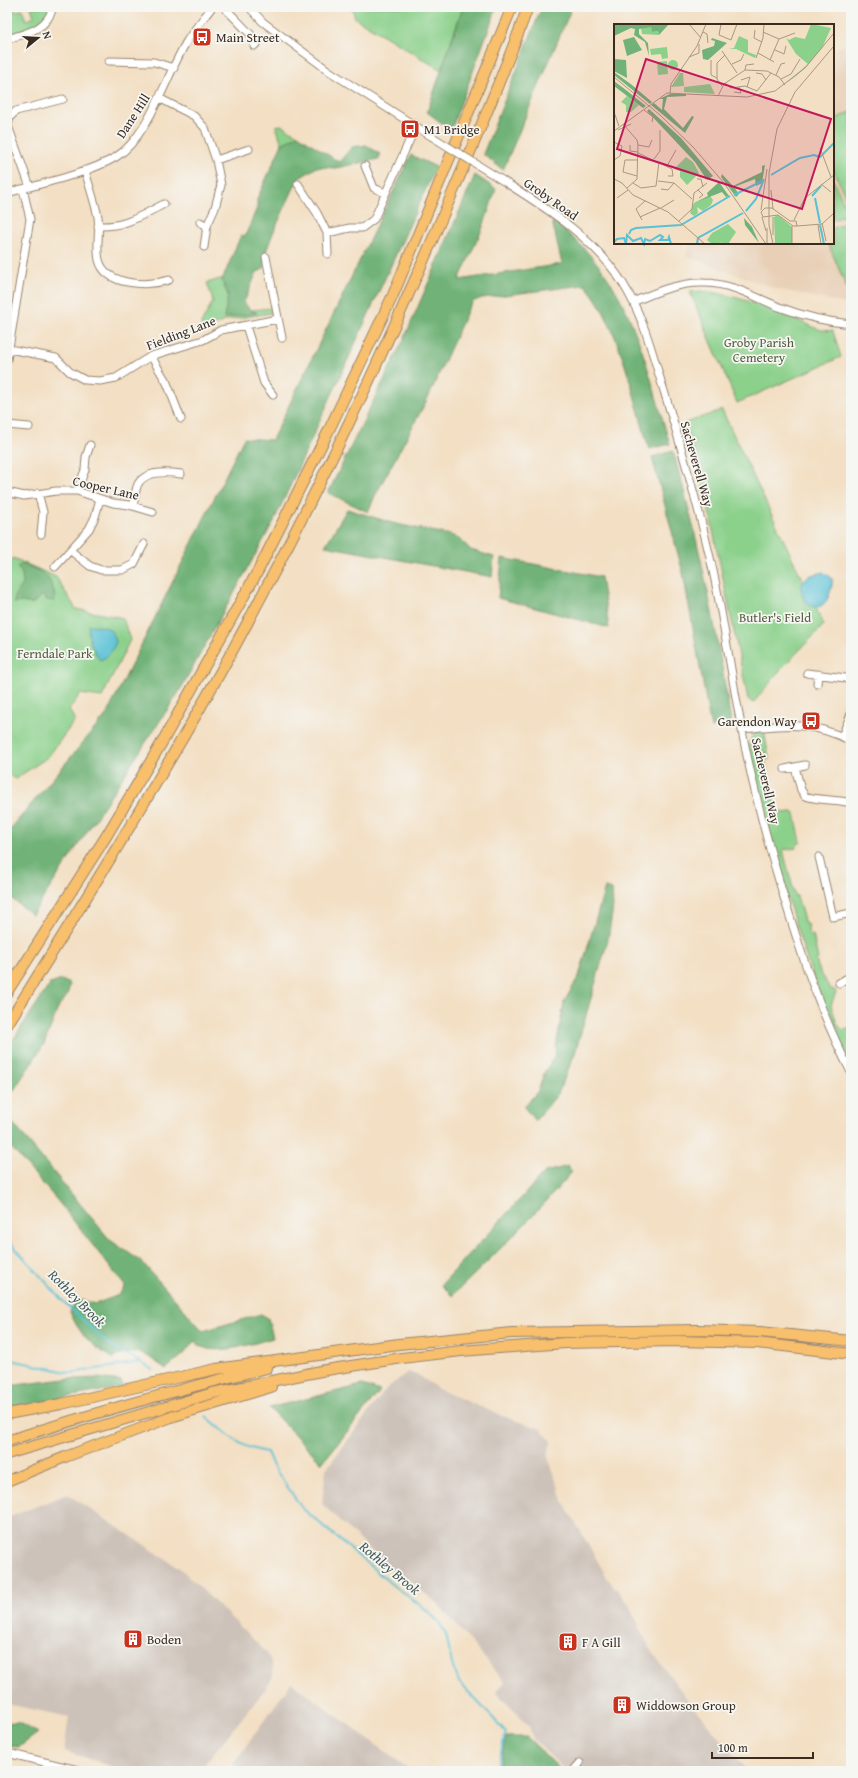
<svg xmlns="http://www.w3.org/2000/svg" width="858" height="1778" viewBox="0 0 858 1778" font-family="'Gentium Book Plus',serif">
<rect width="100%" height="100%" fill="#f6f6f2"/>
<filter id="ink" filterUnits="userSpaceOnUse"><feTurbulence type="fractalNoise" baseFrequency=".025" numOctaves="2"/><feDisplacementMap in="SourceGraphic" scale="8" xChannelSelector="R" yChannelSelector="G"/><feConvolveMatrix kernelMatrix="1 2 1 2 8 2 1 2 1" color-interpolation-filters="sRGB"/></filter>
<filter id="wash" filterUnits="userSpaceOnUse"><feTurbulence type="fractalNoise" baseFrequency=".012" numOctaves="4" result="noise"/><feDisplacementMap in="SourceGraphic" scale="16" xChannelSelector="R" yChannelSelector="G"/><feGaussianBlur stdDeviation="0.9" result="paint"/><feColorMatrix in="noise" values="0 0 0 0 0 0 0 0 0 0 0 0 0 0 0 0 0 1.4 0 .05"/><feComposite in="paint" operator="in"/></filter>
<g filter="url(#wash)">
<rect width="100%" height="100%" fill="#f3dfc3"/>
<!-- built -->
<path fill="#e8cfb5" d="M851 42V305L777 289 686 256 690 243H833V50Z"/>
<!-- industrial -->
<path fill="#cdc2b9" d="M408 1372 420 1376 438 1389 502 1416 541 1429 551 1441 548 1457 564 1503 608 1579 628 1603 650 1649 694 1708 748 1771H566L533 1739 529 1726 496 1692 505 1682 438 1604 401 1574 392 1570 322 1504 326 1469 387 1388Z
M67 1494 181 1569 266 1652 269 1657 272 1665 273 1675 267 1687 199 1771H119L108 1765 64 1751 69 1717 7 1704V1518Z
M291 1683 293 1684 412 1771H242L239 1769 233 1764Z"/>
<!-- green -->
<path fill="#8bd08b" stroke="#637d54" d="M7 7H14L15 12 22 9 26 20 34 17 31 7H53L46 23 7 39Z
M352 7H463L441 70 355 18Z
M851 112V211L833 168V120Z
M281 125 298 135 282 144 276 126Z
M833 179 848 214 833 220Z
M851 221V298L828 243H833V228Z
M223 278 222 281 242 311 272 308V310L271 313 227 320 202 331 201 324 213 301 207 283Z
M701 291C744 295 781 314 821 330L833 331 841 357 737 403 690 292Z
M722 410 824 625 783 667 753 703 748 699 710 516 685 423Z
M13 558 56 577 76 609 123 618 130 640 102 697 80 694 69 710 75 720 48 757 15 779 7 774V567Z
M764 730 769 759 765 760 772 797 781 813 792 812 795 814 801 842 796 846V848L783 850 795 896H797L805 924H807L809 935H813L818 959 816 960 820 972 831 990 834 989 836 992 831 1005 837 1023 842 1030 849 1028 851 1032V1064C827 1020 811 973 796 926 778 867 761 807 749 747 749 737 755 731 764 730Z"/>
<!-- forest -->
<path fill="#70b277" stroke="#566e4a" d="M463 7H497L451 130 427 112Z
M542 7H572L503 170 483 154Z
M298 135 339 162 352 147 366 145 380 154 379 159 336 168 317 167 298 179 273 233 264 257 265 267 262 270 257 272 244 302 249 309 257 313 224 318 228 295 222 281 223 278 241 235 245 236 257 208V199L282 144Z
M411 155 436 167 274 521 179 692 32 915 7 895V833L107 714 244 438 272 440Z
M475 175 496 189 483 227 459 280 562 264 552 221C632 278 643 357 670 444L649 449C634 399 620 327 587 287L584 285 482 298 474 301 469 307 429 396 375 496 368 512 328 493 404 339Z
M673 451C699 540 717 631 731 722L711 728 683 573 652 457Z
M347 509 396 524 451 535 462 541 471 550 494 557 492 577 325 546Z
M502 558 601 577 609 628 498 598Z
M23 564C37 570 46 571 52 586 55 592 55 595 54 601L47 600 43 595 32 604 23 602 14 603 15 595 23 584 22 573 17 567Z
M605 888 612 890 613 907 608 940 575 1053 558 1094 535 1121 524 1107 538 1091 545 1071 554 1058 564 1002 579 976Z
M62 980 70 984 67 996 59 1006 44 1044 14 1090 7 1096V1049L50 984Z
M7 1116 110 1240 142 1262 203 1331 261 1314 268 1318 273 1338C255 1343 223 1354 205 1348 201 1347 197 1343 194 1341L184 1354 166 1369C141 1352 142 1347 112 1358 92 1346 79 1334 70 1312L77 1299 95 1304 119 1295 125 1286 57 1200 7 1143Z
M568 1166 572 1172C535 1216 493 1256 452 1296L441 1285 545 1172Z
M98 1378 121 1381 123 1387 7 1408V1386L66 1379Z
M362 1385 380 1391 322 1463 269 1408Z
M7 1722 20 1723 38 1733 19 1747 7 1746Z
M506 1737H527L562 1771H501L500 1763Z"/>
<!-- water -->
<path fill="#59c1d6" stroke="#4a767a" d="M823 572 832 578C833 584 831 590 829 596 816 624 791 592 806 578 810 574 818 574 823 572Z
M89 625C104 627 112 625 116 642 113 649 109 657 100 660 93 650 87 638 89 625Z"/>
<g fill="none" stroke-linecap="round" stroke-linejoin="round">
<!-- stream -->
<path stroke="#59c1d6" stroke-width="2" d="M7 1239 64 1302 107 1343 140 1362
M7 1359 71 1373 140 1362 153 1370
M206 1416C227 1434 239 1448 267 1452L273 1466 302 1508 395 1587 423 1607 439 1622 446 1634 452 1664 459 1682 506 1732 496 1771"/>
</g>
</g>
<g filter="url(#ink)">
<g fill="none" stroke-linecap="round" stroke-linejoin="round">
<!-- minor casing -->
<g stroke="#978470" stroke-width="9">
<path id="minor" d="M224 7 258 42 254 46
M249 7 263 22 329 71 431 136
M7 39C27 33 47 30 53 7
M109 61 154 62 174 68
M159 98 194 116 205 128 216 160 249 149
M365 166 374 188 385 193
M85 170C89 186 95 202 98 217 100 231 96 247 99 260 106 287 149 286 169 280
M497 177C544 207 591 234 622 282 641 312 650 344 660 378 668 404 676 429 683 455 695 496 706 538 715 580 726 635 734 691 745 746 757 805 773 863 791 920 807 972 825 1023 851 1072
M298 184 317 213 327 233 328 254
M30 187 8 126 10 117 16 111 63 99
M7 193C40 184 87 174 116 157 149 137 167 73 187 41 194 29 204 18 212 7
M200 222 207 226
M98 226C126 227 140 216 164 204
M327 233 350 228H362L374 219 416 126
M204 247 207 226 215 208 221 185 216 160
M266 257 282 338
M633 302C656 292 679 282 704 283 731 283 755 297 779 307 803 316 826 322 851 324
M246 326 264 383 273 395
M9 349 56 358 70 372 85 380 100 381 116 378 151 356 203 340 221 330 278 319
M151 356 167 383 181 419
M7 360 30 219 23 189
M7 425 29 427
M77 491 85 470 86 457 90 445
M7 492 24 496 56 491H77L113 503 129 505 153 512
M38 493 43 512 41 534
M133 506C135 499 135 490 138 484 146 470 168 472 181 474
M71 551 90 566 101 570H122L134 564 144 544
M55 567 89 529 95 517 100 499
M807 673 845 678 851 682
M817 684 818 674
M742 729C785 725 811 720 851 741
M842 736 851 714
M795 767 801 790 805 796C820 801 836 799 851 803
M785 769 805 765
M819 857 833 917 851 913
M839 983 851 976
M7 1753 82 1771
M573 1771 580 1763"/>
</g>
<!-- highway casing -->
<g stroke="#978470" stroke-width="12">
<path id="highway" d="M7 992 107 835 161 744 259 569 327 434 393 295 512 7
M7 1025C83 903 160 781 230 655 312 505 386 351 452 194 479 132 505 70 528 7
M7 1414 61 1404 216 1369 399 1344 512 1333 697 1330 760 1332 851 1341
M7 1441C93 1413 180 1389 267 1368
M7 1454 213 1393 326 1370 402 1358 461 1351 565 1343 678 1341 757 1343 851 1354
M7 1481 65 1457 174 1416 271 1387"/>
</g>
<!-- minor -->
<use href="#minor" stroke="#fff" stroke-width="7"/>
<!-- highway -->
<use href="#highway" stroke="#f8bf6c" stroke-width="10"/>
<!-- minor-bridge casing -->
<g stroke="#978470" stroke-width="9" stroke-linecap="butt">
<path id="minor-bridge" d="M431 136 497 177"/>
</g>
<!-- minor-bridge -->
<use href="#minor-bridge" stroke="#fff" stroke-width="7"/>
</g>
</g>
<!-- icons -->
<defs>
<g id="bus-square" transform="scale(1)"><rect x="-9" y="-9" width="18" height="18" rx="4" fill="#c8321e" stroke="#f6f6f2"/><path d="M-5-6H5V4H4V6H2V4H-2V6H-4V4H-5ZM-3.5-4V0h7V-4ZM-3.5 1.2v1.5H-2V1.2ZM2 1.2v1.5H3.5V1.2Z" fill="#fff"/></g>
<g id="building-square" transform="scale(1)"><rect x="-9" y="-9" width="18" height="18" rx="4" fill="#c8321e" stroke="#f6f6f2"/><path d="M-4-6H4V6H1V3H-1V6H-4ZM-2.5-4.3h1.7v1.8h-1.7ZM.8-4.3h1.7v1.8H.8ZM-2.5-1h1.7V.8h-1.7ZM.8-1h1.7V.8H.8Z" fill="#fff"/></g>
</defs>
<g fill-rule="evenodd">
<use href="#bus-square" x="202" y="37"/>
<use href="#bus-square" x="410" y="129"/>
<use href="#bus-square" x="811" y="721"/>
<use href="#building-square" x="133" y="1639"/>
<use href="#building-square" x="568" y="1642"/>
<use href="#building-square" x="622" y="1705"/>
</g>
<g text-anchor="middle" dominant-baseline="central" stroke-width="3.5" stroke-linejoin="round" paint-order="stroke">
<!-- poi labels -->
<g font-size="13" fill="#3b2a1e" stroke="#f6f6f2" text-anchor="start">
<text x="216" y="37">Main Street</text>
<text x="424" y="129">M1 Bridge</text>
<text x="797" y="721" text-anchor="end">Garendon Way</text>
<text x="147" y="1639">Boden</text>
<text x="582" y="1642">F A Gill</text>
<text x="636" y="1705">Widdowson Group</text>
</g>
<!-- street labels -->
<g font-size="13" fill="#3b2a1e" stroke="#f6f6f2">
<text transform="translate(133 116) rotate(-57)">Dane Hill</text>
<text transform="translate(551 199) rotate(35)">Groby Road</text>
<text transform="translate(181 333) rotate(-21)">Fielding Lane</text>
<text transform="translate(697 464) rotate(74)">Sacheverell Way</text>
<text transform="translate(106 488) rotate(13)">Cooper Lane</text>
<text transform="translate(766 781) rotate(77)">Sacheverell Way</text>
</g>
<!-- park labels -->
<g font-size="13" fill="#535c3f" stroke="#f6f6f2">
<text x="759" y="342">Groby Parish<tspan x="759" dy="15">Cemetery</tspan></text>
<text x="775" y="617">Butler's Field</text>
<text x="55" y="653">Ferndale Park</text>
</g>
<!-- water labels -->
<g font-size="14" font-style="italic" fill="#445755" stroke="#f6f6f2">
<text transform="translate(77 1298) rotate(45)">Rothley Brook</text>
<text transform="translate(390 1568) rotate(40)">Rothley Brook</text>
</g>
</g>
<!-- overview -->
<g transform="translate(614 24)">
<rect width="220" height="220" fill="#f3dfc3"/>
<path d="M197 0 217 4 208 24 220 9 208 24 193 42 182 52 171 60 194 40 182 30 172 14 175 16 181 13 191 15ZM27 3H37L38 8 44 7 45 11 28 10ZM125 12 134 16V28L142 31 141 34 122 25H115L120 24ZM53 23 54 34 48 35 47 30 37 31 36 25ZM54 41a5 5 0 1 1 10 0a5 5 0 1 1-10 0ZM53 37 54 50 44 51 43 38ZM66 49H69L70 62 57 63ZM96 60 101 70 70 68V63ZM13 72 25 81 17 88H12V81L7 78ZM72 133 79 138 85 149 73 161 66 153V147L60 145ZM96 172 99 176 97 181 89 187 83 183 84 189 80 192 76 189 80 179ZM164 191 178 203V220H161L160 193ZM114 200 122 208 114 220H107L108 217 106 220H98L93 216 98 209Z" fill="#8bd08b"/>
<path d="M0 0H55L45 11 44 7 38 8 37 3 25 5V10L34 19 35 32 31 18 20 11 21 5 17 4 0 12ZM20 13 28 26 13 32 9 16ZM98 14 113 19 94 36 89 35 88 26 100 22 101 17 97 16ZM0 35 12 36 13 54 0 47ZM0 48 18 61 38 78 36 80 0 51ZM0 57 12 66 32 82 29 84 0 62ZM56 70H72V72L53 73 50 85 69 104 78 92 80 93 71 109 37 81 40 79 48 86 49 75H45ZM35 85 67 114 99 152 93 156 81 138 33 87ZM151 141 148 159 142 162 141 155 120 163 125 170 122 173 107 153 108 150 119 162 148 148V142ZM105 158 115 172 112 173 108 168 80 179 94 172 93 169ZM130 194 138 203 145 219 131 201Z" fill="#70b277"/>
<path fill="none" stroke="#59c1d6" stroke-width="2" d="M157 151 186 134 200 131 206 133 220 119M120 171 148 157M198 172 207 162M201 174 206 199M132 187 142 175 150 155M206 201 210 220M15 210 17 206 22 204 67 201 116 172M0 218 3 215 10 214 12 220 13 211 19 217 27 214 30 220 31 215 36 217 46 211 49 213 46 216H54L55 213 57 220M83 220 84 214 129 189"/>
<path fill="none" stroke="#a99781" stroke-width="1" d="M75 0 87 14M107 0 105 11 117 16 123 0M141 6 140 14 148 18M89 8 93 10 94 19M149 8 165 15 181 9M161 26 170 30 172 22M108 27 123 49M144 29 160 38M75 33 85 29V20M142 34 149 14 150 0M97 36V51L103 54M156 36 165 15M118 40 127 36 130 30M131 46 132 41 140 40M142 49 148 50 152 56M162 51 167 40 171 39M0 53 46 91 79 123 110 159 152 220M167 55 177 50 186 35M127 56 136 53 133 63M111 59 117 64 131 62 143 67 157 49M108 62 103 55V39L111 31M120 68 127 69 125 63M56 69 57 60 83 22 92 0M104 72 110 60 131 46 153 47 165 53 171 61M30 86 39 93 38 98M0 88 5 102M9 100 23 116 24 121 23 155 13 164M4 106 17 100M0 107 53 69 133 73 161 67 191 44 220 9M0 118 8 122 6 132 0 136M16 121V127L24 128M24 121 35 123 38 116M206 124 217 153M24 129 58 145 59 152H54M40 135 46 127V106M53 142 62 126M23 152 9 148 11 136H23M0 155 8 159 19 171 54 188 91 220M83 155H87L89 163M44 157 60 159 78 175M19 159 27 164 42 162 45 138M207 160 217 168M47 165 54 166 60 159M84 166 89 171 85 174M157 166 159 185M3 174 14 166M47 184 60 176M151 184H158L176 197H182L183 202H179L164 191 149 193 147 188ZM147 186 153 145M26 193 46 184M148 193 152 207M28 196 22 185 31 177M180 196 191 174 220 151M65 197 78 185 80 169 93 159M208 199 212 217M204 201 207 220M178 202V220M183 202 208 200 220 189M159 211V193M153 220V204M159 220 155 201V149L163 105 181 68 220 22"/>
<path fill="#c2185b" fill-opacity="0.15" stroke="#c2185b" stroke-width="2" d="M32 35 217 95 188 185 3 125Z"/>
<rect width="220" height="220" fill="none" stroke="#3b2a1e" stroke-width="2"/>
</g>
<!-- margin -->
<rect width="858" height="1778" fill="none" stroke="#f6f6f2" stroke-width="24"/>
<!-- north arrow -->
<g transform="translate(38 38) rotate(72)" stroke="#f6f6f2" stroke-width="3" paint-order="stroke">
<path d="M0-3L7 15L0 10L-7 15Z" fill="#3b2a1e"/>
<text y="-6" font-size="11" font-weight="bold" text-anchor="middle" fill="#3b2a1e">N</text>
</g>
<!-- scale -->
<path d="M712 1752v6h101v-6" fill="none" stroke="#3b2a1e" stroke-width="2"/>
<text x="718" y="1752" font-size="12" fill="#3b2a1e" stroke="#f6f6f2" stroke-width="3" paint-order="stroke">100 m</text>
</svg>
